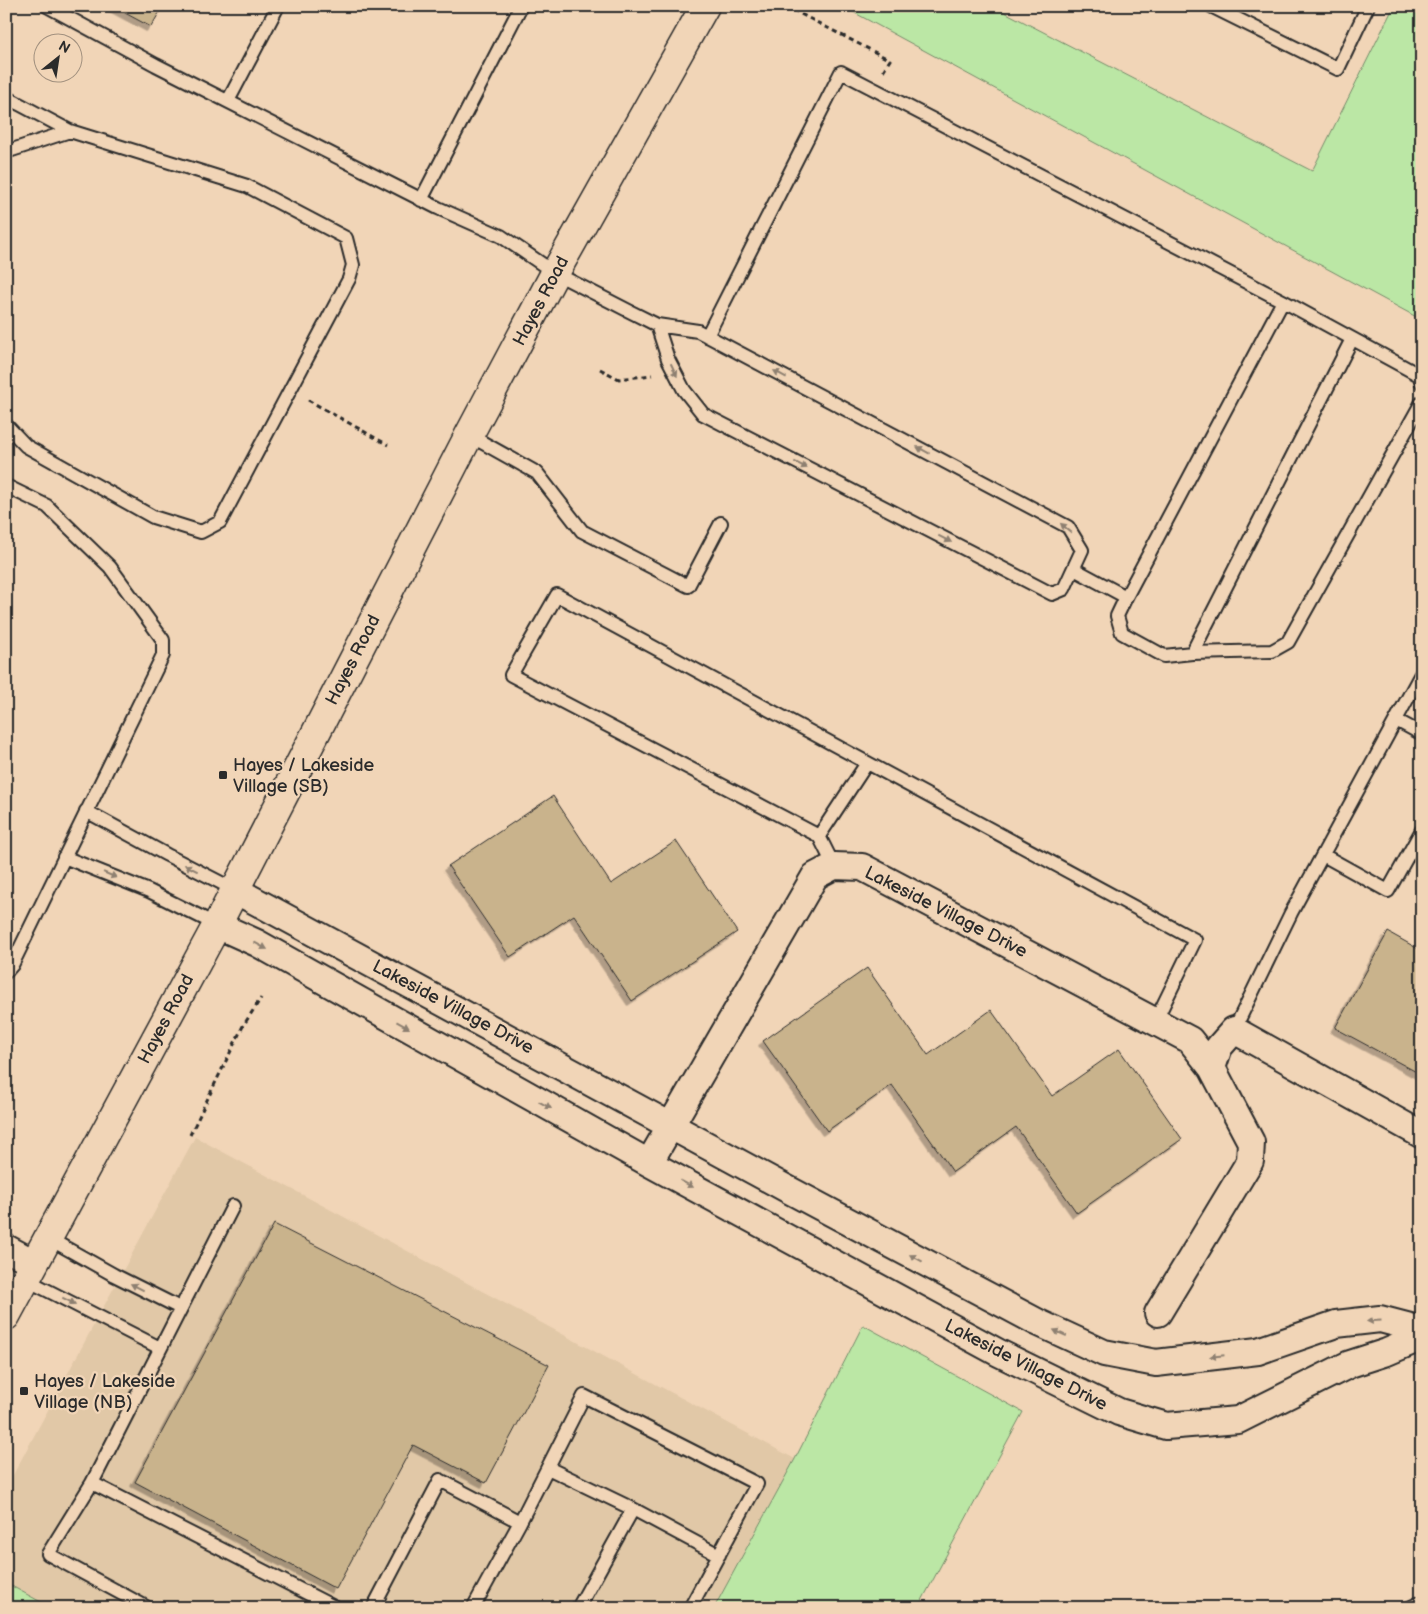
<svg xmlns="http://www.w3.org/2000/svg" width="1428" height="1614" viewBox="0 0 1428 1614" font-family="'Balsamiq Sans',sans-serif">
<defs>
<filter id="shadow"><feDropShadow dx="-4.5" dy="4.5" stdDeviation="0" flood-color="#0004"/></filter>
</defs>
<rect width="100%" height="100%" fill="#f1d5b7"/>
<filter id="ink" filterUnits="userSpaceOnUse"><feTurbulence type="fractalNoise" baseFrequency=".02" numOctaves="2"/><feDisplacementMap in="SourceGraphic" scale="10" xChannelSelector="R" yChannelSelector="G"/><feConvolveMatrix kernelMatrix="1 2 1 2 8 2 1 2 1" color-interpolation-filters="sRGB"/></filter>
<g filter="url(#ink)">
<!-- built -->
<path fill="#e1c8a7" d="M195 1137 795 1459 714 1608H52L6 1583V1488Z"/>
<!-- green -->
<path fill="#bbe7a5" stroke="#738968" d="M842 6H993L1312 171 1394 6H1422V320Z
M863 1325 1023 1412 918 1608H714L795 1459Z
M6 1583 52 1608H6Z"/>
<!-- building -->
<path fill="#c9b38c" stroke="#2b2b2b" filter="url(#shadow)" d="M112 6H163L151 27Z
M553 796 611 884 676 841 737 932 632 1001 574 915 510 957 448 866Z
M1388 932 1422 951V1075L1335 1028Z
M867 968 928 1055 991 1010 1052 1096 1119 1049 1182 1139 1077 1213 1016 1127 953 1172 892 1085 827 1131 763 1041Z
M274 1224 549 1365 486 1483 413 1445 336 1589 135 1482Z"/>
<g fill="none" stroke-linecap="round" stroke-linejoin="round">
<!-- service casing -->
<g stroke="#2b2b2b" stroke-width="16">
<path id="service" d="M47 6 156 65 438 208 501 236 555 273 631 312 657 325 698 331 1068 527 1082 550 1064 589 1052 594 703 414 684 390 668 359 657 325
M1211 6 1338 69 1368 6
M6 97 70 131 247 186 346 238 353 265 349 279 220 522 201 532 153 517 26 446 6 425
M228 101 278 6
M6 152 70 131
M421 200 521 6
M1283 301 1419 375 1422 383
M707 336 841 72 1283 301 1126 597 1074 569
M469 435 537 473 582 531 688 586 721 523
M6 486 47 506 110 567 163 640V655L12 965 6 972
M1126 597 1117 616 1122 633 1164 656 1192 653 1272 651 1288 642 1422 402
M1192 653 1352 339
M1396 720 1422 734
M86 811 167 855 235 890
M819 836 867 763
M1323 855 1388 891 1422 830
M64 857 149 891 217 925
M834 866 819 836 511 675 557 595 1195 940 1155 1022
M1234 1030 1291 913 1422 672
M233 1206 92 1483 336 1608
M48 1238 114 1275 180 1308
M25 1279 160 1348
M548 1468 633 1509 719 1555
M92 1483 48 1554 148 1608
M373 1608 440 1480 520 1522 584 1396 757 1484 690 1608
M473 1608 520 1522
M578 1608 633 1509
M1409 1608 1422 1602"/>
</g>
<!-- minor casing -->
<g stroke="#2b2b2b" stroke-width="30">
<path id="minor" d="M235 890 791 1191 1037 1322 1104 1353 1156 1363 1258 1351 1336 1324 1380 1319 1422 1330
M217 925 257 943 649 1163 999 1353 1119 1412 1166 1426 1238 1420 1350 1364 1387 1352 1422 1337
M1212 1068 1219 1047 1234 1030 1422 1135
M649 1163 815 876 834 866 862 867 1190 1040 1212 1068 1251 1142 1250 1161 1158 1313
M6 1248 34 1263"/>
</g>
<!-- tertiary casing -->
<g stroke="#2b2b2b" stroke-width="31">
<path id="tertiary" d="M6 1316 217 925 469 435 555 273 705 6"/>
</g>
<!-- path -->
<path stroke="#2b2b2b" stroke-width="3" stroke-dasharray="5 4" stroke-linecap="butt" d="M793 10 890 60 883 71
M600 369 619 379 652 375
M308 400 388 445
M190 1135 243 1026 261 998"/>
<!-- service -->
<use href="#service" stroke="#f1d5b7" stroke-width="12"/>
<!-- minor -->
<use href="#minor" stroke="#f1d5b7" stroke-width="26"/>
<!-- tertiary -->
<use href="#tertiary" stroke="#f1d5b7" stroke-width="28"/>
</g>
<!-- one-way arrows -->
<defs><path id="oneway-solid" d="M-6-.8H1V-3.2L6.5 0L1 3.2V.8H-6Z" transform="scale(1.25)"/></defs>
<g fill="#8e8071">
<use href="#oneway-solid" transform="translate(674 370) rotate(64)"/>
<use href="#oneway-solid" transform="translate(780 374) rotate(-152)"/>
<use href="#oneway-solid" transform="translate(923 450) rotate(-152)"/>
<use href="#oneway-solid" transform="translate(801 465) rotate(27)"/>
<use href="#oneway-solid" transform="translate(1066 528) rotate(-140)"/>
<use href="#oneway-solid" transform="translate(945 539) rotate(27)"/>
<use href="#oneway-solid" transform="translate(191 868) rotate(-153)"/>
<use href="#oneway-solid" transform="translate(110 875) rotate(22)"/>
<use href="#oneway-solid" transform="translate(261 946) rotate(28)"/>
<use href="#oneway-solid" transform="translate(403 1025) rotate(29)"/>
<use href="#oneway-solid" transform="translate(545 1105) rotate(29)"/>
<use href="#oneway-solid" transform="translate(687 1184) rotate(28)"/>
<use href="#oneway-solid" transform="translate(916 1258) rotate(-152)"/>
<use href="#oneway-solid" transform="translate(137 1287) rotate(-153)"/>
<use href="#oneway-solid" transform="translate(69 1301) rotate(27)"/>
<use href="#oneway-solid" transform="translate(1374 1321) rotate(177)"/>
<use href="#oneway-solid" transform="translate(1060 1333) rotate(-155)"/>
<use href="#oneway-solid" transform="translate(1217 1356) rotate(174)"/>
</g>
</g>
<!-- markers -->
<g fill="#2b2b2b" stroke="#f1d5b7" stroke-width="2">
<rect x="218" y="770" width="10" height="10" rx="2.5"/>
<rect x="19" y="1386" width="10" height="10" rx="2.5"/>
</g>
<g text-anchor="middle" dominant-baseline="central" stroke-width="4.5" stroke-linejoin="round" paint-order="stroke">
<!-- street labels -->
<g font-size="18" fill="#2b2b2b" stroke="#f1d5b7">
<text transform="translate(541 301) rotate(-62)">Hayes Road</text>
<text transform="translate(353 660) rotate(-63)">Hayes Road</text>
<text transform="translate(946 912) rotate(27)">Lakeside Village Drive</text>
<text transform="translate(453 1007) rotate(28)">Lakeside Village Drive</text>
<text transform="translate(166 1019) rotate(-62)">Hayes Road</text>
<text transform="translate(1026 1365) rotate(27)">Lakeside Village Drive</text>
</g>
<!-- poi labels -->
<g font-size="18" fill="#2b2b2b" stroke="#f1d5b7" text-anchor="start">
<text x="233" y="765">Hayes / Lakeside<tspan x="233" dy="21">Village (SB)</tspan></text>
<text x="34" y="1381">Hayes / Lakeside<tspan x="34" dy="21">Village (NB)</tspan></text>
</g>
</g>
<!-- margin -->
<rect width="1428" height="1614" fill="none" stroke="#f1d5b7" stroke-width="25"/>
<rect x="12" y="12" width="1403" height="1589" fill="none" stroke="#2b2b2b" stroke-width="2" filter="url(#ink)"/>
<!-- north arrow -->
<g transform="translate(58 58) rotate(30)"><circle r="24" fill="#f1d5b7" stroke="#a2917f"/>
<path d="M0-4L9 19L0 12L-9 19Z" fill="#2b2b2b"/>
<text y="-8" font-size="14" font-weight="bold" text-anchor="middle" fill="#2b2b2b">N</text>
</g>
</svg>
